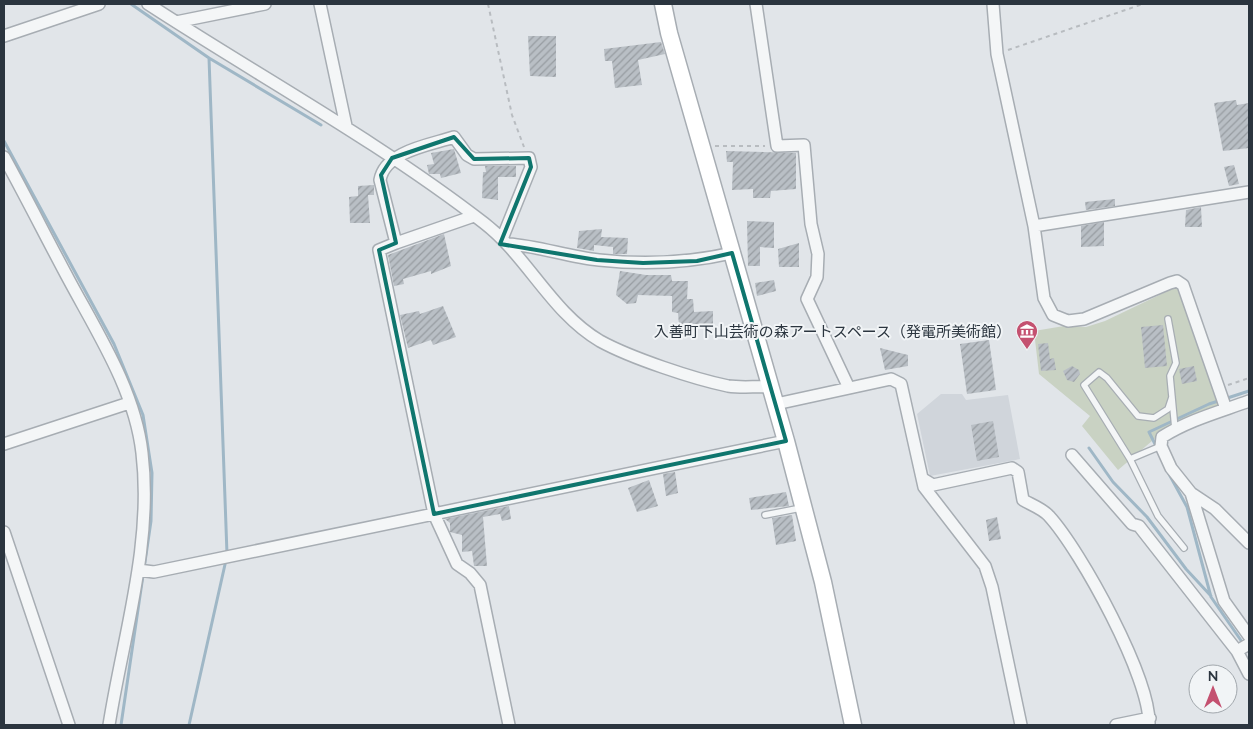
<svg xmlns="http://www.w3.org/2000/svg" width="1253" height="729" viewBox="0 0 1253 729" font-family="Mulish,'Noto Sans JP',sans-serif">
<defs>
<pattern id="building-hatch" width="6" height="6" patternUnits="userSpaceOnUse" patternTransform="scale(1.25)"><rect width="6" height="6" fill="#b9bfc5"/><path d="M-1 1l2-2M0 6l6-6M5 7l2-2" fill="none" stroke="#979ca1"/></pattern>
</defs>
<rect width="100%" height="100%" fill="#e1e5e9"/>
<!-- built -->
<path fill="#d0d5db" d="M941 394H962L966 400 1008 395 1020 459 930 476 917 414Z"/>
<!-- green -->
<path fill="#c9d2c3" d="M1176 287 1181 288 1219 406 1159 435 1118 470 1082 426 1090 416 1039 374 1034 331 1064 326 1086 327 1105 321Z"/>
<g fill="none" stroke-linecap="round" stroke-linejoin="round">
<!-- stream -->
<path stroke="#9fb7c6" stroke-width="3" d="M131 4 209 58 227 554
M209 58 321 125
M4 141 114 344 143 415 152 473 151 521 121 725
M1089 448 1113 482 1147 517 1186 569 1211 596
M1157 448 1149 432 1209 404 1249 391
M1169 474 1187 507 1211 597 1249 652
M189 725 226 560"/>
</g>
<!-- building -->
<path fill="url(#building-hatch)" d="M528 36H556V77L530 76Z
M661 42 665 54 638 60 642 85 615 88 612 61H605L604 49Z
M1236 100 1237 105 1249 103V148L1223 151 1214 103Z
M454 149 461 173 441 178 440 174H429L427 165 434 164 431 153Z
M726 151 796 153V189L771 191 770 198H753V189L732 190 733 162H727Z
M1234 165 1239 184 1229 186 1224 167Z
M485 166H516V177H498V200L482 198 483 172H486Z
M374 185V195H368L370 223H350L349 197 358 196V186Z
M1115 199V206L1086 210 1085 202Z
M1201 207 1202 227H1185L1186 210Z
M747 221 774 222V248L760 247V266H748Z
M1104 222V246L1081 247V226Z
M602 229 601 237 628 238 627 254H613V247L594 245V251L577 248 579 231Z
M444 234 451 266 431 274V271L403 279 404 284 394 286 388 255Z
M799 243V267H779L778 249Z
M620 271 646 275H671L672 281H688L687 299H693L694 312 713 311V325L679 326 678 313 672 312V296L638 295 636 303 627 304 616 295Z
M774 280 776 291 757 296 755 283Z
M443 306 456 337 433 345 431 340 408 348 400 315 419 311 420 314Z
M1163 325 1167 366 1145 368 1141 327Z
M989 340 996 390 967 394 960 344Z
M1048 343 1050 359 1054 358 1056 370 1041 371 1038 344Z
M880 348 908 355V366L885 370Z
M1072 366 1079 370 1080 374 1074 382 1067 380 1063 371Z
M1194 366 1197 381 1182 384 1179 369Z
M993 421 999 457 977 461 971 425Z
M675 472 678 493 666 496 663 474Z
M649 480 658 506 637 512 628 488Z
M786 492 789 506 751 510 749 498Z
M509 506 511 519 502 521 500 514 483 517 487 566H474L472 551 462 552V535L450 532V523L445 519Z
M792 515 796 541 776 545 772 518Z
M997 517 1001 539 989 541 986 520Z"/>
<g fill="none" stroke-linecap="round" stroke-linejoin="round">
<!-- lane casing -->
<g stroke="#a7adb3" stroke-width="8">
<path id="lane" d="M1168 319 1176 363 1170 376 1175 429
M1161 446 1130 459 1084 385 1099 372 1107 378 1138 416 1154 418 1168 409 1172 397
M1130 459 1158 516 1184 548
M765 515 801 508"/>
</g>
<!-- street casing -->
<g stroke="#a7adb3" stroke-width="14">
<path id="street" d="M148 4C260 77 378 141 484 223 528 257 551 312 600 341 631 358 694 379 728 386 742 388 757 386 770 387
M320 4 346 126
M756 4 777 146 804 145 811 224 818 254 817 277 807 299 849 388
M993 4 997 54 1034 226 1044 298 1053 315 1068 321 1084 319 1170 283 1177 281 1183 285 1226 409
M176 22 265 4
M4 36 99 4
M4 157C26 197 47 239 69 280 98 334 135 391 142 453 153 544 123 636 109 725
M1034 226 1249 192
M502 239 531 167 529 158 474 159 467 155 454 137C430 145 385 151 380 180L396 243 379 250 434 514 457 564 470 573 480 585 509 725
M396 243 474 216
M508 244C539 246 568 257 599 260 644 265 688 263 732 253
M1249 401C1219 412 1189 420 1162 437L1161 446 1171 468 1191 493 1215 509 1249 543
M776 404 891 379 901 384 924 487 985 566 992 587 1021 725
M4 444 129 403
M1072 455 1132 524 1139 526 1237 651
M923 479 933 485 1012 468 1018 472 1023 500C1032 505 1043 509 1049 516 1081 551 1151 679 1149 725
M1191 493 1224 601 1249 636
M4 532 69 725
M138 570 154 572 786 441
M1249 644 1237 651 1249 674
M1116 725 1150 718"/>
</g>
<!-- secondary casing -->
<g stroke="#a7adb3" stroke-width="19">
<path id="secondary" d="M663 4 669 33 786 441 823 582 853 725"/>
</g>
<!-- path -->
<path stroke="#b8bcc0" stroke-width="2" stroke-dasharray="4 4" stroke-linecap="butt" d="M488 4 512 115 524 147
M1008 50 1143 4
M715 146H765
M1228 385 1249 378"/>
<!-- lane -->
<use href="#lane" stroke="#f4f6f7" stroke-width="5.5"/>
<!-- street -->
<use href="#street" stroke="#f4f6f7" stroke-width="11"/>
<!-- secondary -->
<use href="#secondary" stroke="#fff" stroke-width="16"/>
</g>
<!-- marked area -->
<path fill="none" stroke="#0f766e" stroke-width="4" stroke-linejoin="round" d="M454 137 474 159 529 158 531 167 500 244 597 260 643 263 697 261 732 253 786 441 434 514 379 250 396 243 381 175 392 158Z"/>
<!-- icons -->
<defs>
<g id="museum-pin" transform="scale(1.125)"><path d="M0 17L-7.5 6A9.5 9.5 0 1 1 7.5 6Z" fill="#c45170" stroke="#f1f4f6"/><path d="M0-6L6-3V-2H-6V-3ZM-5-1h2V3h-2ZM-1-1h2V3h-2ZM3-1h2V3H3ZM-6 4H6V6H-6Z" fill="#fff"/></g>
</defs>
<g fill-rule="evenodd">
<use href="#museum-pin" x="1027" y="331"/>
</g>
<g text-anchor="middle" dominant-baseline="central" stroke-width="4" stroke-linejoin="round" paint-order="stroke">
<!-- poi labels -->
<g font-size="15" fill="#2b353f" stroke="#f1f4f6" text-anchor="end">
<text x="1011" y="331">入善町下山芸術の森アートスペース（発電所美術館）</text>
</g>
</g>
<!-- border -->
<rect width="1253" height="729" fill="none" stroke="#2b353f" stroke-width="10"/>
<!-- north arrow -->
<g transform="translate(1213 689)"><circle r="24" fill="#f1f4f6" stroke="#a2a8ad"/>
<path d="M0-4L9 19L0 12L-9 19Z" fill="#c45170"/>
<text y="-8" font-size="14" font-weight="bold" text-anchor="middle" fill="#2b353f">N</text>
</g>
</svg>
